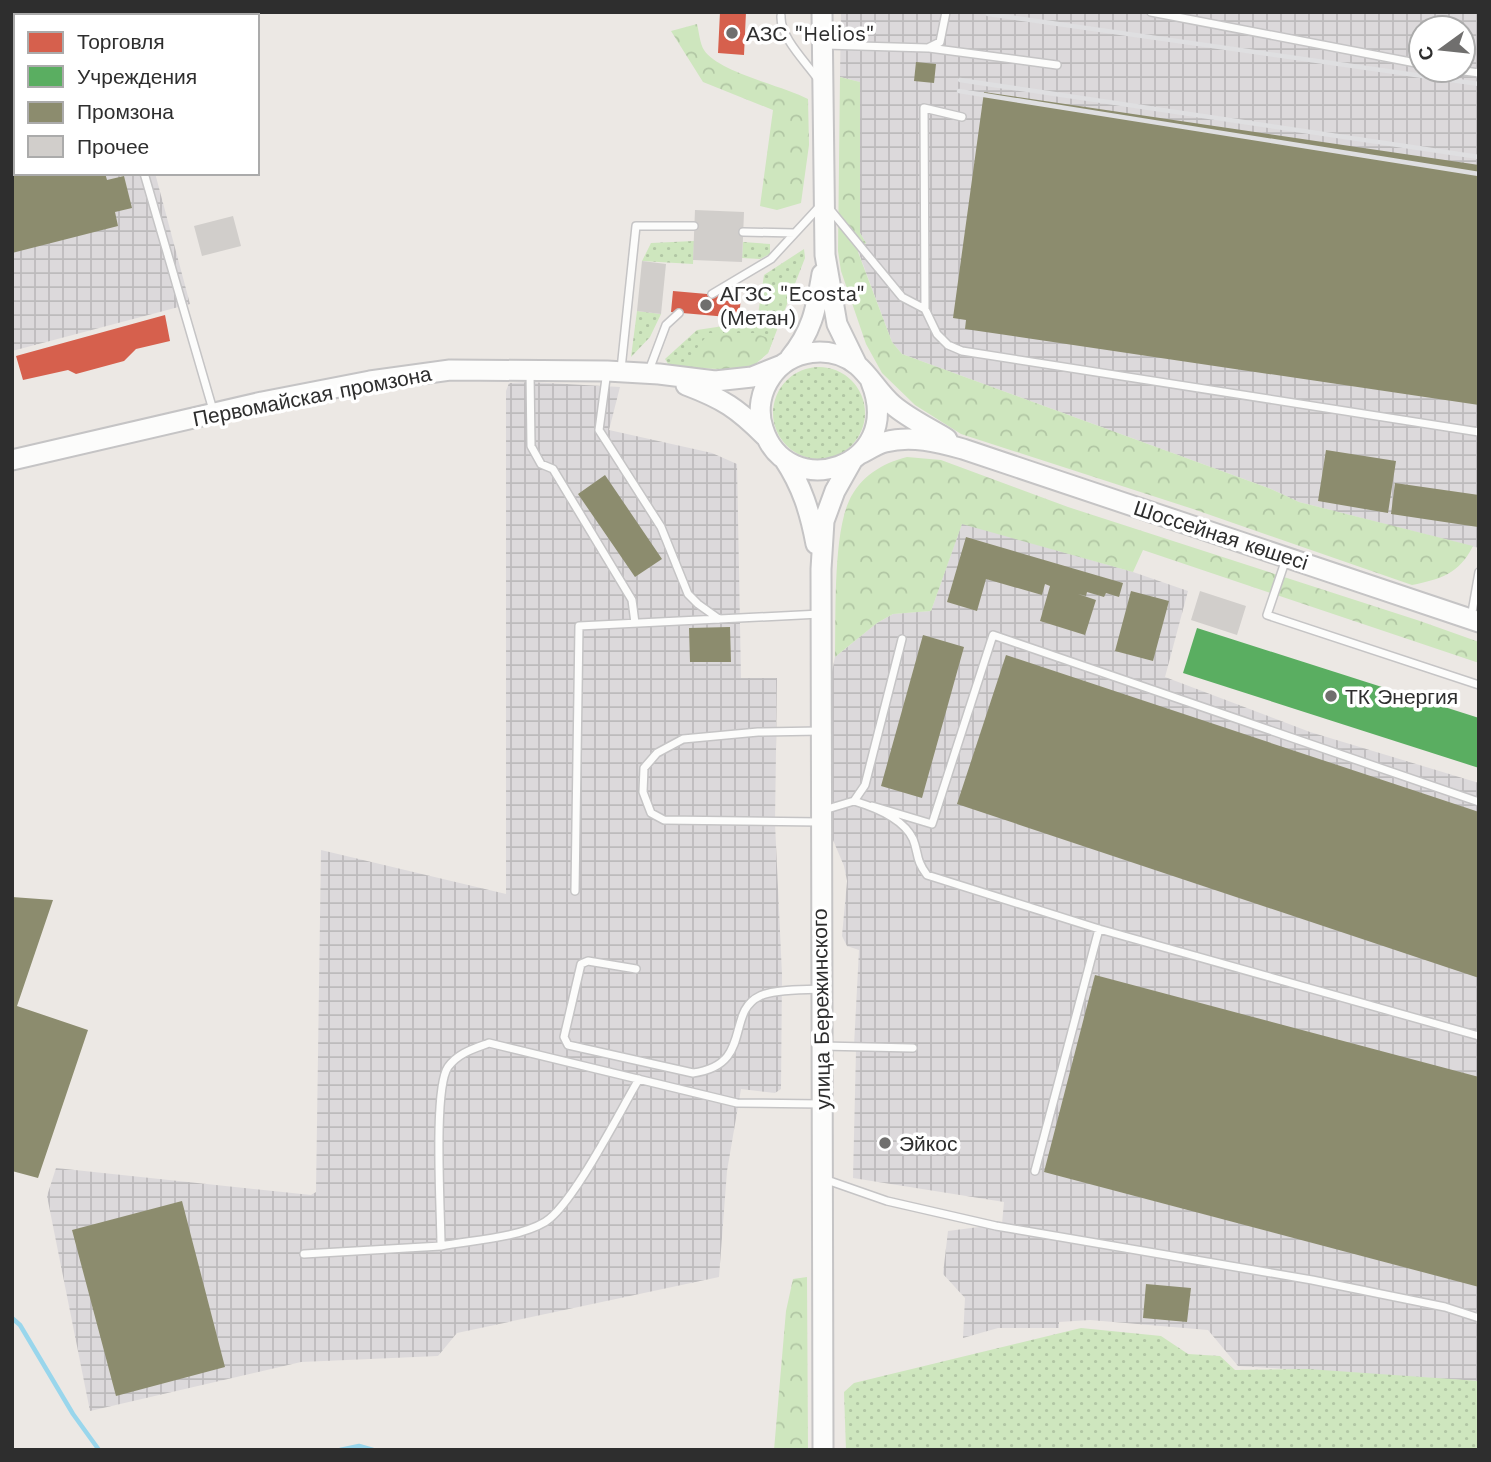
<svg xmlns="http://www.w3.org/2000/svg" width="1491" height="1462" viewBox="0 0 1491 1462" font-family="'Work Sans',sans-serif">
<defs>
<pattern id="industrial-grid" width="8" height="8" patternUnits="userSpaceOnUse" patternTransform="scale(1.75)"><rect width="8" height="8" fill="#dcd9db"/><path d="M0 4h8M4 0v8" fill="none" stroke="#bdbbbc"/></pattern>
<pattern id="grass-dots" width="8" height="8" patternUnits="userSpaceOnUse" patternTransform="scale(1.75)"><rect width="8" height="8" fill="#cee6be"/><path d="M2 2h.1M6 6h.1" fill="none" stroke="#b1c6a4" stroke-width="1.8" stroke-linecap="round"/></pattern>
<pattern id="forest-crowns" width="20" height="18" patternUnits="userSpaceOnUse" patternTransform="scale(1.75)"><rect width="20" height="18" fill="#cee6be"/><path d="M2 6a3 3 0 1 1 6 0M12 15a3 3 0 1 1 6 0" fill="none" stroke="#b1c6a4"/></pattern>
</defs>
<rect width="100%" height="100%" fill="#ece8e4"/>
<!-- industrial -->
<path fill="url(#industrial-grid)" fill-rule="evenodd" d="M12 12H110L111 16H16V173H155L190 304 12 351Z
M841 12H1479V548L1299 502 1271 489 902 354 892 342 858 251 866 243 860 233V82L840 77ZM1421 28H1463V70H1421Z
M530 382 620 387 609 430 712 453 737 464 741 678H777L775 823 782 975 781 1089 775 1093 741 1089 727 1171 719 1277 457 1333 438 1356 301 1362 90 1411 47 1196 56 1168 311 1195 316 1192 321 850 506 894V391L509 383Z
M962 523 1133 572 1188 591 1165 677 1310 732 1479 783V1381L1238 1366 1208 1330 1090 1320 1059 1322V1328H998L963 1338 965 1298 943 1274 948 1231 1002 1224 1004 1202 853 1178 856 1051 854 1046 859 950 847 946 842 936 847 881 844 866 833 840 830 809V682L835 657 877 623 893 614 931 611Z"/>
<!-- grass -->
<path fill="url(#grass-dots)" d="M694 241 693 264 642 261 651 243Z
M743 242 770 244V254L760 259 742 258Z
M804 249 805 258 768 353 748 370 670 367 665 359 697 330 757 321 764 275Z
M637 311 661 314 650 337 631 357Z
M773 413a46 46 0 1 1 92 0a46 46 0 1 1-92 0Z
M1081 1328 1161 1336 1188 1354 1220 1356 1235 1370 1308 1369 1479 1381V1450H846L844 1392 854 1383Z"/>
<!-- forest -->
<path fill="url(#forest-crowns)" d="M697 24C699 32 700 44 704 50 718 72 783 86 808 99L809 145 801 203 777 210 760 206 773 110 703 82 671 31Z
M840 77 860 82V233L866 243 858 252 892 342 902 354 1271 489 1299 502 1473 546C1459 574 1441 579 1412 585L1193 509 961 434 915 405 882 373 866 344 841 271 838 251Z
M709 333H755L773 340 768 353 748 370 682 367Z
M907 457 941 460 1068 507 1420 621 1479 642V663L1143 550 1133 572 962 524 931 611 893 614 877 623 835 657C836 617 833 536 849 501 860 477 882 463 907 457Z
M807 1277 808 1450H774L786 1311 793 1279Z"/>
<!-- shops -->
<path fill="#d6604d" d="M720 12H746L744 55 718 53Z
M673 291 741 297 739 318 671 312Z
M165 315 170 341 136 349 124 361 76 374 68 370 23 380 16 356Z"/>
<!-- public -->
<path fill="#5aae61" d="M1197 628 1479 718V768L1183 673Z"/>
<!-- industry -->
<path fill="#8c8c6e" d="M12 12H64L65 16H16V173H105L107 180 124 176 132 208 115 212 118 226 12 253Z
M916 62 936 64 934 83 914 81Z
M984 92 1479 165V405L965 329 966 320 953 318Z
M1326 450 1396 461 1388 513 1318 501Z
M605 475 662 559 635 577 578 494Z
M1395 483 1479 495 1478 527 1391 514Z
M966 537 1123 583 1119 597 1106 593 1104 597 1087 592 1086 596 1078 594 1096 600 1085 635 1040 621 1050 586 1045 584 1042 595 986 579 977 611 947 602Z
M1131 591 1169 601 1153 661 1115 651Z
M730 627 731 662H690L689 628Z
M923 635 964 647 922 798 881 786Z
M1006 655 1479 812V978L957 804Z
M12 897 53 900 17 1006 88 1030 38 1178 12 1171Z
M1095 975 1479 1077V1287L1044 1172Z
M182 1201 225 1367 116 1396 72 1230Z
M1146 1284 1191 1288 1187 1322 1143 1318Z"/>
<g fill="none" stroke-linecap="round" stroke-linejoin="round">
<!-- stream -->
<path stroke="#99d6ec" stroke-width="4.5" d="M12 1318 20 1325 73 1414 99 1450
M340 1450 359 1446 373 1450"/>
</g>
<!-- building -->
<path fill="#d1cecb" d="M695 210 744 212 742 262 693 260Z
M233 216 241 246 202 256 194 226Z
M642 261 666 264 661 314 637 311Z
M1200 591 1246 606 1237 635 1191 620Z"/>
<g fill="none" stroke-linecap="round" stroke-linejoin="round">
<!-- service casing -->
<g stroke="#c5c4c5" stroke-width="10">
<path id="service" d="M98 12 99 16
M1151 12 1421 64
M781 16C780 37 805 61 817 78
M825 45 928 48 940 42 946 12
M929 48 1057 65
M1457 70 1479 73
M144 173 213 410
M828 207 902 297 925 309 937 334 948 345 962 351 1479 432
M743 232 795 233
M712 294 771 259 820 206
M925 309 924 108 962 117
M621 369 636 226H694
M607 371 599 430 661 527 688 594 698 604 719 619
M530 373 531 446 541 464 553 469 632 600 635 623
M648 373 666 325 679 313
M1286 559 1267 615 1479 685
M1471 618 1479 572
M854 801C874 807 903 818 913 839 919 854 915 859 927 875L1099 929 1479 1036
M872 806 932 824 993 635 1479 802
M824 810 854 801 865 785 902 639
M819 822 664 820 651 813 643 792 644 768 657 753 683 739 758 732 820 731
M575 891 579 626 820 614
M636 969 588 961 581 964 564 1037 568 1045 693 1073C754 1065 725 1012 760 996 774 989 804 990 820 989
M822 1046 913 1048
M1035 1171 1099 929
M824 1179 887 1201 996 1226 1312 1280 1445 1307 1479 1318
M441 1246C473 1240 518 1238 545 1222 573 1205 620 1111 639 1079
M304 1254 441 1246C441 1213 433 1089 448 1067 458 1053 473 1049 489 1043L737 1103 821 1104"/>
</g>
<!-- secondary casing -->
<g stroke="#c5c4c5" stroke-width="23">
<path id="secondary" d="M822 12 825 255 837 324 857 365
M790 358C813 330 816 308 822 274
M871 382C906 469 786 504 763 428 757 410 761 391 771 377 790 349 831 344 857 365 870 376 879 393 893 405 908 418 929 428 947 439
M686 385C723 399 737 408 765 436
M860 454C868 450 877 444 885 442 911 435 938 442 963 449L1479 622
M784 459C802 486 810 512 816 544
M12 460 262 402 370 381 450 370 607 371 659 374 715 381 752 377 782 365
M823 1450 821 569 824 521 835 491 853 459"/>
</g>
<!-- service -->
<use href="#service" stroke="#fcfcfb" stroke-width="7"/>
<!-- secondary -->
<use href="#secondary" stroke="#fcfcfb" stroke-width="19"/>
<!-- rail -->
<path stroke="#dfdfe1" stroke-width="4.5" d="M988 14 1479 84
M960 80 1479 157
M959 91 1479 174"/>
</g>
<!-- markers -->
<g fill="#706f6e" stroke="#fff" stroke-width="2.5">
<circle cx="732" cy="33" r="7"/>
<circle cx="706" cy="305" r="7"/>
<circle cx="1331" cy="696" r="7"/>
<circle cx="885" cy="1143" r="7"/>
</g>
<g text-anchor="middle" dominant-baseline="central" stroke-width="7" stroke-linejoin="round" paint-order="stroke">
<!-- poi labels -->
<g font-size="21" fill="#2e2e2e" stroke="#fff" text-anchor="start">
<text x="746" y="33">АЗС "Helios"</text>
<text x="720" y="293">АГЗС "Ecosta"<tspan x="720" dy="24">(Метан)</tspan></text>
<text x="1345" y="696">ТК Энергия</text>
<text x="899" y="1143">Эйкос</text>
</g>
<!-- street labels -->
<g font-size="21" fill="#2e2e2e" stroke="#fff">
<text transform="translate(312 396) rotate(-11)">Первомайская промзона</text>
<text transform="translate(1221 535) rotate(18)">Шоссейная көшесі</text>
<text transform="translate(821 1009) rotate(-91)">улица Бережинского</text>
</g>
</g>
<!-- border -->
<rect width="1491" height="1462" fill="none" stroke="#2e2e2e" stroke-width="28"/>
<!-- legend -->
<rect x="14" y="14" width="245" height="161" fill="#ffffff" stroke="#ababab" stroke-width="2"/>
<rect x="28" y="32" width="35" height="21" fill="#d6604d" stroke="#ababab" stroke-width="2"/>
<text x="77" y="49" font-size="21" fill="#2e2e2e">Торговля</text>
<rect x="28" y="66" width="35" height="21" fill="#5aae61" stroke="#ababab" stroke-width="2"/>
<text x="77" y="84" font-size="21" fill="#2e2e2e">Учреждения</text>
<rect x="28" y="102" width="35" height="21" fill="#8c8c6e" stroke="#ababab" stroke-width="2"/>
<text x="77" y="119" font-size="21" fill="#2e2e2e">Промзона</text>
<rect x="28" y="136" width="35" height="21" fill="#d1cecb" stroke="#ababab" stroke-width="2"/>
<text x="77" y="154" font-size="21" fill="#2e2e2e">Прочее</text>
<!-- north arrow -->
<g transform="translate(1442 49) rotate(255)"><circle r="33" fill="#ffffff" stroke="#ababab" stroke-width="2"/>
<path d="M0-5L12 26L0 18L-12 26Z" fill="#706f6e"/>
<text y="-10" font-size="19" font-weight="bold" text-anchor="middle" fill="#2e2e2e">С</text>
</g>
</svg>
